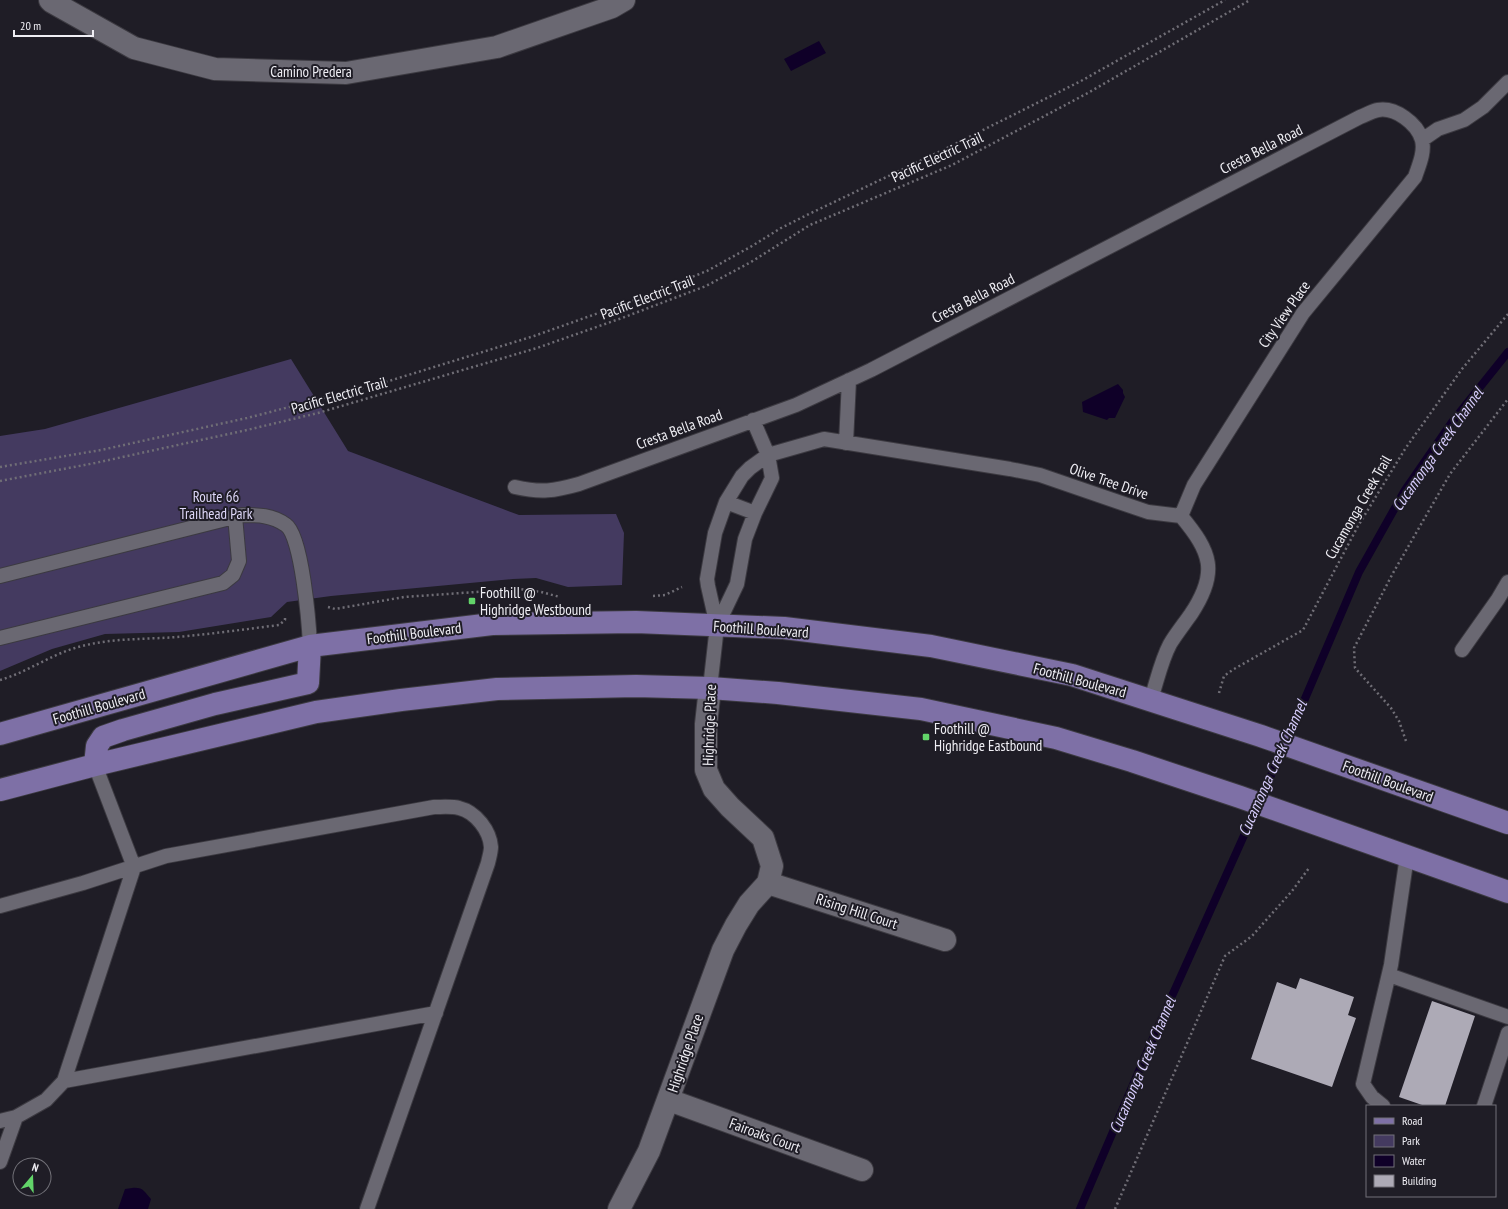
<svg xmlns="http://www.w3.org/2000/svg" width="1508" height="1209" viewBox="0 0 1508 1209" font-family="'PT Sans Narrow',sans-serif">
<rect width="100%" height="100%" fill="#1f1d26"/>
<!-- green -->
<path fill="#443a60" d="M291 359 348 451 519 515 616 514 624 533 622 585 568 587 536 578 513 579 331 596 287 602 271 617 179 632 105 634 52 649 0 671V436L45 429Z"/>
<!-- water -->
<path fill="#0f0028" d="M819 41 826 53 791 71 784 59Z
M1118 384 1123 390V393L1125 397 1115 418H1109L1107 420 1083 412 1082 402Z
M132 1188C144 1187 144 1192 151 1199L148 1209H118L125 1189Z"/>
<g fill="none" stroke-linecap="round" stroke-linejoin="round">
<!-- stream -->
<path stroke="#0f0028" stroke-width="8" d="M1080 1209 1150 1045 1298 715 1359 572 1405 490 1452 422 1508 352"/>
</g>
<!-- building -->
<path fill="#adaab6" d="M1300 978 1354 997 1348 1015 1356 1018 1332 1087 1251 1059 1277 982 1296 989Z
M1432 1001 1475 1016 1445 1106H1425L1399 1097Z"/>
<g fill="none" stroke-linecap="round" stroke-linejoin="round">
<!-- service casing -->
<g stroke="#3c3a41" stroke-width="16">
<path id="service" d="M1422 140 1438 129 1464 120 1483 107 1508 82
M846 443 849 380
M515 487C541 493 554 491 579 484L796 405 871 370 1360 117C1366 115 1372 111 1378 110 1395 107 1417 123 1422 140 1425 152 1419 165 1415 177L1303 313 1194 485 1181 516
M726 502 755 513
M0 576 242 515C258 515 272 515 286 525 302 536 309 624 310 646
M717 626 737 584 745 539 755 513 772 478 768 455 753 420
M0 638 223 583 233 575 239 561 235 516
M1462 650 1498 599 1508 582
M710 688 717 626 708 586 707 579 715 533 726 502 742 476 750 468 768 455 824 439 1010 469 1040 475 1148 512 1181 516C1211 552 1219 572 1191 614 1184 624 1176 634 1170 644 1161 661 1157 681 1151 699
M0 906 83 883 166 856 434 807C442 807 452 806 459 808 476 812 490 831 491 847 491 852 489 858 488 863L367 1209
M1389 975 1508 1017
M64 1081 436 1013
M1383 1106 1372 1097 1363 1084 1391 965 1407 856
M1484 1106 1508 1033
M0 1121 16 1117
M0 1162 16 1117 46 1100 64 1081 134 867 95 765"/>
</g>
<!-- minor casing -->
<g stroke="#3c3a41" stroke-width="24">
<path id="minor" d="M50 0 52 2 134 48 215 69 346 73 497 47 612 7 624 0
M768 883 945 940
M669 1100 862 1170
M619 1209 649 1151 723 950 736 925 749 904 768 883 772 866 763 838 730 807 714 789 706 770V724L710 688"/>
</g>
<!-- primary casing -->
<g stroke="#3c3a41" stroke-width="24">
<path id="primary" d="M0 734 310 646 492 624 636 622 784 628 931 646 1072 675 1261 736 1508 823
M95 765 97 746 103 737 123 730 215 704 308 683 310 646
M0 790 95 765 316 712 401 700 497 689 636 686 710 688 778 693 921 709 1056 738 1132 761 1240 797 1508 892"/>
</g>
<!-- path -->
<path stroke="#706e76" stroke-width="2.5" stroke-dasharray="2 3" stroke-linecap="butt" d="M0 467 101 450 247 418 389 381 534 336 621 305 707 271 752 246 781 228 809 214 945 149 1081 81 1225 0
M0 481 95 463 247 430 318 413 537 348 622 318 706 286 751 262 810 225 952 165 1086 94 1250 0
M653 596 665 595 682 587
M328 607 335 609 404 597 519 589 541 592 560 597
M0 680C28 672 53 653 82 646 118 637 151 640 188 636 218 633 248 629 279 625L285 620V616
M1219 693 1224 676 1234 669 1303 630 1358 526 1405 449 1462 369 1508 314
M1406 741 1399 721 1391 708 1355 668 1354 648 1393 573 1450 474 1508 399
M1115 1209 1225 956 1252 936 1292 891 1309 868"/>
<!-- service -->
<use href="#service" stroke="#6a6872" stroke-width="14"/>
<!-- minor -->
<use href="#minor" stroke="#6a6872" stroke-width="22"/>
<!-- primary -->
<use href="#primary" stroke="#7e70a6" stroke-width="22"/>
</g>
<!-- markers -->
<g fill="#62d469" stroke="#1f1d26" stroke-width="1.5">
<rect x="468" y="597" width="8" height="8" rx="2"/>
<rect x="922" y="733" width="8" height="8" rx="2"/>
</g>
<g text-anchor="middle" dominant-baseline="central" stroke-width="4" stroke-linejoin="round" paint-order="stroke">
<!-- street labels -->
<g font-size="15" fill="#efeef4" stroke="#1f1d26">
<text x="311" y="71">Camino Predera</text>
<text transform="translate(1261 149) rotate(-27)">Cresta Bella Road</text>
<text transform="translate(937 157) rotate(-25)">Pacific Electric Trail</text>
<text transform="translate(647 297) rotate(-21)">Pacific Electric Trail</text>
<text transform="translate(973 298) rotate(-27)">Cresta Bella Road</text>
<text transform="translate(1284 314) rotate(-55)">City View Place</text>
<text transform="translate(339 395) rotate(-16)">Pacific Electric Trail</text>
<text transform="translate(679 429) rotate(-20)">Cresta Bella Road</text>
<text transform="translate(1109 481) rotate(19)">Olive Tree Drive</text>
<text transform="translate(1358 507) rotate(-60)">Cucamonga Creek Trail</text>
<text transform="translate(761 629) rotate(4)">Foothill Boulevard</text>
<text transform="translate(414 633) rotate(-7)">Foothill Boulevard</text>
<text transform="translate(1080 680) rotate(15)">Foothill Boulevard</text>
<text transform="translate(99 706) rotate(-16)">Foothill Boulevard</text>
<text transform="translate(709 725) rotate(-88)">Highridge Place</text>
<text transform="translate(1388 781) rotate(20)">Foothill Boulevard</text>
<text transform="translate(857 911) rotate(18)">Rising Hill Court</text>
<text transform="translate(685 1053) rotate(-71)">Highridge Place</text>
<text transform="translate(765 1135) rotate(20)">Fairoaks Court</text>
</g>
<!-- park labels -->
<g font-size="15" fill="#ded7f8" stroke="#1f1d26">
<text x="216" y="496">Route 66<tspan x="216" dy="17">Trailhead Park</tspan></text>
</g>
<!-- poi labels -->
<g font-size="15" fill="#efeef4" stroke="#1f1d26" text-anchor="start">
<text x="480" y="592">Foothill @<tspan x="480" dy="17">Highridge Westbound</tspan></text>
<text x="934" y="728">Foothill @<tspan x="934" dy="17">Highridge Eastbound</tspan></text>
</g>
<!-- water labels -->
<g font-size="16" font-style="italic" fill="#d7cdfd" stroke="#1f1d26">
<text transform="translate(1437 449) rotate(-55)">Cucamonga Creek Channel</text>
<text transform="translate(1272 768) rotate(-66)">Cucamonga Creek Channel</text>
<text transform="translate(1142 1065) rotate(-67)">Cucamonga Creek Channel</text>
</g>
</g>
<!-- legend -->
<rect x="1366" y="1105" width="130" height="92" fill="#1f1d26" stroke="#727178"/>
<rect x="1374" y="1118" width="20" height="6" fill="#7e70a6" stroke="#727178"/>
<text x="1402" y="1125" font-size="12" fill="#efeef4">Road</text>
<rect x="1374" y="1135" width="20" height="12" fill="#443a60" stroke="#727178"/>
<text x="1402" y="1145" font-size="12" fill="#efeef4">Park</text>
<rect x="1374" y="1155" width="20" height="12" fill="#0f0028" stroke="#727178"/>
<text x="1402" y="1165" font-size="12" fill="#efeef4">Water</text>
<rect x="1374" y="1175" width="20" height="12" fill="#adaab6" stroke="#727178"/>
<text x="1402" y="1185" font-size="12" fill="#efeef4">Building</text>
<!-- north arrow -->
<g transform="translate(32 1177) rotate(19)"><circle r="19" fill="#1f1d26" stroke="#727178"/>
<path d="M0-3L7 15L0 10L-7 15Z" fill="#62d469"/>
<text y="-6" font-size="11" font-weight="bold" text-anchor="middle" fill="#efeef4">N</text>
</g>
<!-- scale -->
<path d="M14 30v6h79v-6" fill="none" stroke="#efeef4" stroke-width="2"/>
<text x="20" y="30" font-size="12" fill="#efeef4" stroke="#1f1d26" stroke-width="3" paint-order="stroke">20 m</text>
</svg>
